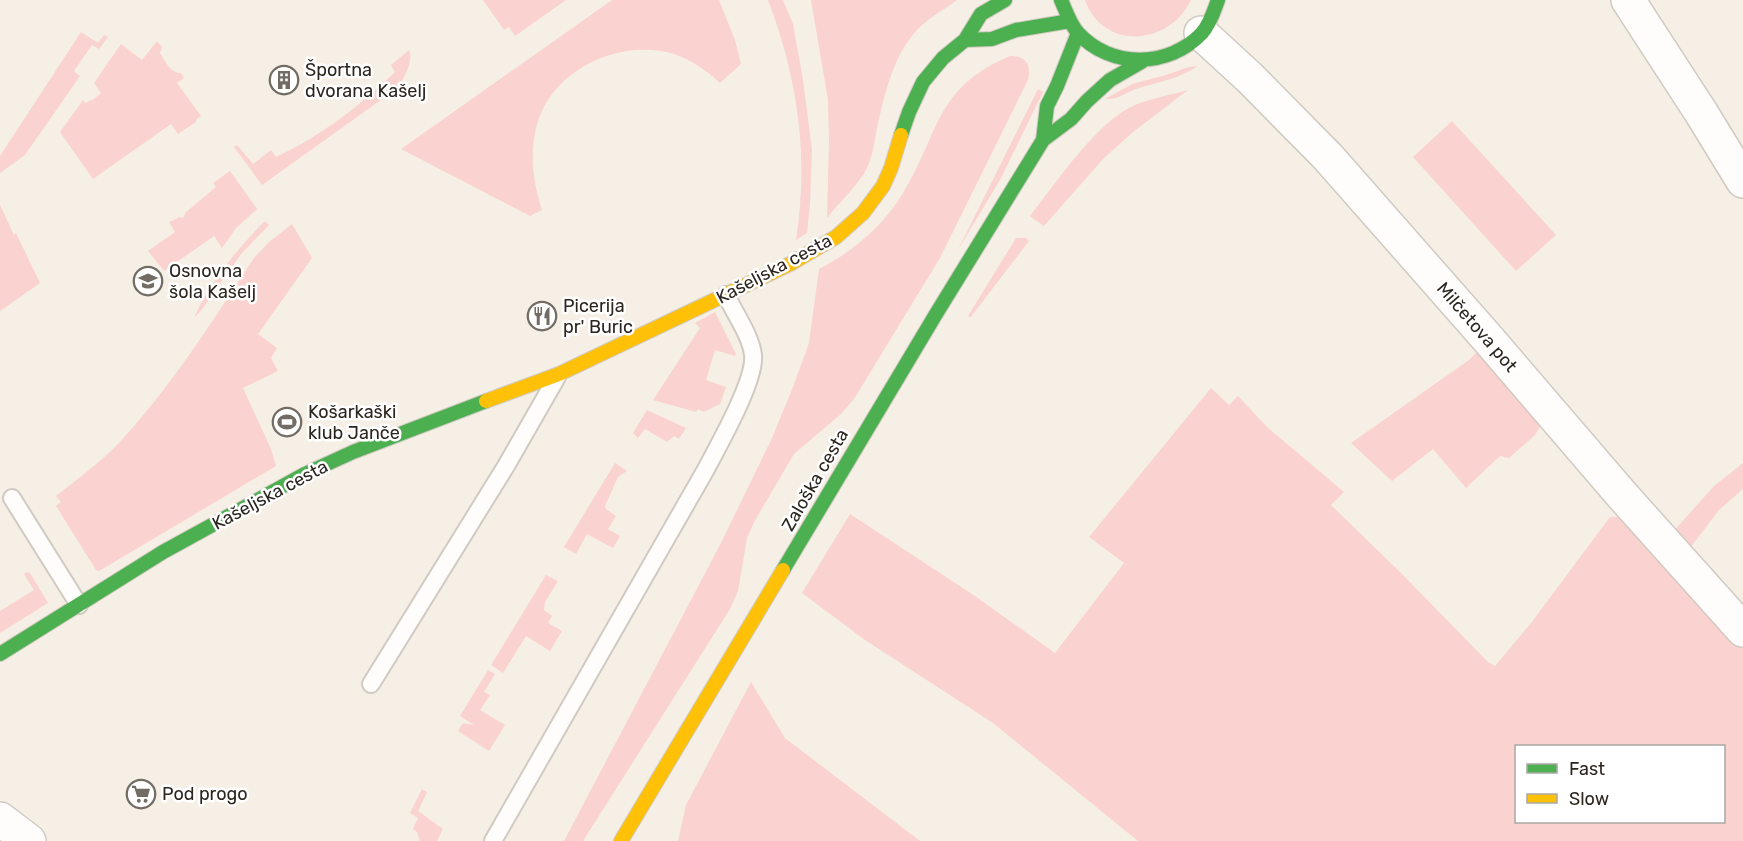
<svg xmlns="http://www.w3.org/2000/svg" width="1743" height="841" viewBox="0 0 1743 841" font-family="Rubik,sans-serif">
<rect width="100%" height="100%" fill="#f6efe6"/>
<!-- green -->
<path fill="#fad2cf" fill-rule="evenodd" d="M483 0H566L515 36 509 27 504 30Z
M612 0H719L735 40 741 64 720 83C706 70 692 60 674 54 620 38 553 69 537 124 529 153 533 182 542 210L530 216 401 149Z
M768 0H783L793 24 803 80 812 150 810 203 807 233 796 240C809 156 798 79 768 0Z
M811 0H957C944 10 928 18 917 30 895 53 886 89 879 119 875 135 874 153 867 168 859 184 838 204 827 218L829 142 828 100Z
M1085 0H1191C1169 46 1103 51 1085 0Z
M81 32 98 43 104 35 108 37 99 49 92 45 74 71 80 76 25 155 0 173V156Z
M157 41 162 47 160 53C165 61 171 74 181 73L184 78 177 83 201 116 196 120V122L178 134 171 124 93 179 60 132 83 100 85 103 94 99 101 93 94 83 121 44 142 60Z
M409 50C414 62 404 76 399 87L262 185 234 147 237 145 253 164 271 150 276 157C321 136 360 106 395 72L391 65Z
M1010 56C1025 55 1032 65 1028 80L940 258 854 399 841 414 794 454 754 522 747 538 738 591 730 609 583 841H564L721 543 772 438 793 387 809 343 819 269C854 251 883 226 903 193 940 133 934 88 1010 56Z
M1198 66C1179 79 1158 82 1136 89 1124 93 1119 100 1105 99L1132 84 1166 75 1189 67Z
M1038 89 1043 92 1001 178 958 250Z
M1188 90 1133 132 1104 158 1044 226 1030 216C1056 183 1097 121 1135 105 1152 98 1171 95 1188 90Z
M1452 121 1556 235 1516 271 1413 157Z
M230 171 257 209 236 228 222 248 214 236 164 271 148 251 175 232 169 222 180 217 183 218 186 212 216 187 213 183Z
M0 205 14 235 16 233 40 283 0 311Z
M265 221 269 225 241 254 203 308 194 318C210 282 237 249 265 221Z
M292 224 312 258 258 334 277 348 271 358 278 371 243 388 271 449 276 466 99 571 96 570 56 506 61 502 56 496C76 480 98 464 116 446 170 389 211 323 254 258L269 242Z
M1016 238H1026L1029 241 970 318 968 316Z
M715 312 736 354 735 356 715 350 706 380 726 387 720 404 704 412 698 409 696 412 653 400 700 328 695 323Z
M1486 343 1545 418 1535 435 1509 458 1500 456 1466 488 1433 449 1392 481 1351 443 1469 360Z
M1211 388 1229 405 1238 396 1267 427 1344 492 1331 505 1400 572 1488 662 1495 666 1531 623 1610 517H1631L1743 640V841H1138L993 723 865 640 802 593 850 514 975 596 1055 653 1124 563 1089 537ZM1516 746H1724V822H1516Z
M647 410 686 428 679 439 674 436 667 442 645 429 638 438 633 433Z
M615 463 627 471 618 477 605 506 606 509 616 516 608 529 620 536 613 548 587 534 576 554 564 547Z
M1743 463V489L1719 510 1687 552 1671 534 1714 486Z
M27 572 30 573 48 603 0 633V611L34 590 24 574Z
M546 575 558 581 545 602 544 610 552 616 548 623 562 631 550 651 526 636 503 673 491 665Z
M488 670 495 674 484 692 490 695 480 710 505 725 489 751 458 731 463 723 474 725 460 716Z
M751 682 785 738 920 841H678L686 805Z
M422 789 427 792 418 811 443 829 437 841H420L417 832 413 829 418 818 410 813Z"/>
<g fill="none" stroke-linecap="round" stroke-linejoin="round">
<!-- lane casing -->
<g stroke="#d0cac2" stroke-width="20">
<path id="lane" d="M12 498 79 605
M371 684 506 466 557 377
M493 841 705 471C718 446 756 380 753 355 751 336 734 312 726 295"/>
</g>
<!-- street casing -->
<g stroke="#d0cac2" stroke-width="36">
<path id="street" d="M1628 0 1702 114 1743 181
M1201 33 1250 78 1328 157 1489 340 1622 495 1743 630
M0 819 29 841"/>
</g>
<!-- fast casing -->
<g stroke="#d0cac2" stroke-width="16">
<path id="fast" d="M1061 0C1066 11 1070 24 1078 33 1111 69 1169 68 1202 33 1210 24 1214 11 1218 0
M965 40 992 39 1016 30 1070 21
M901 135 909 112 923 82 943 58 965 40 981 14 1005 0
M1043 140 1047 106 1057 86 1078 33
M783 570 936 314 1043 140 1071 119 1087 101 1110 80 1143 61
M0 654 163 552 305 474 353 452 486 401"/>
</g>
<!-- slow casing -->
<g stroke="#d0cac2" stroke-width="16">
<path id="slow" d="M486 401 559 374 790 264 836 237 863 213 883 186 891 168 901 135
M621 841 783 570"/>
</g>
<!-- lane -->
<use href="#lane" stroke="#fefdfb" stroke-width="16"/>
<!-- street -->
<use href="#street" stroke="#fefdfb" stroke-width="33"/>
<!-- fast -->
<use href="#fast" stroke="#4caf50" stroke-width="14"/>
<!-- slow -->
<use href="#slow" stroke="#ffc107" stroke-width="14"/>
</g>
<!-- icons -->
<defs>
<g id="building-ring" transform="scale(1.5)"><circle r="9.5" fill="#fff" stroke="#726c64" stroke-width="1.5"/><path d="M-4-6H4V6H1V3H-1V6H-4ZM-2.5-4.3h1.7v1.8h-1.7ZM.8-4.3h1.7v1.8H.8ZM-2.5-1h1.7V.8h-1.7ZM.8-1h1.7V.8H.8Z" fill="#726c64"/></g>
<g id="school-ring" transform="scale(1.5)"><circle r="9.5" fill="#fff" stroke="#726c64" stroke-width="1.5"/><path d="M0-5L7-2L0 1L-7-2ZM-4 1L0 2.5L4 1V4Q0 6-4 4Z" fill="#726c64"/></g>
<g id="restaurant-ring" transform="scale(1.5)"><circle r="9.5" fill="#fff" stroke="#726c64" stroke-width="1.5"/><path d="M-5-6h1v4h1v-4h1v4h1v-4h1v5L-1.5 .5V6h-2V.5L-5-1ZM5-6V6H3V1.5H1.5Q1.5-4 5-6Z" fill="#726c64"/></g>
<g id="stadium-ring" transform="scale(1.5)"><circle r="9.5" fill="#fff" stroke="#726c64" stroke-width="1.5"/><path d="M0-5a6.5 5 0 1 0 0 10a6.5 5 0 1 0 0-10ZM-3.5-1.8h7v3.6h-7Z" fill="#726c64"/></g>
<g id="supermarket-ring" transform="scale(1.5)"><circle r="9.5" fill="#fff" stroke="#726c64" stroke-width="1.5"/><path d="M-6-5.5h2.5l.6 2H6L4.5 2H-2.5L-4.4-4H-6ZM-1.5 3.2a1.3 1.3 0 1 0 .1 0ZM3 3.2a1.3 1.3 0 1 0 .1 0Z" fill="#726c64"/></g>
</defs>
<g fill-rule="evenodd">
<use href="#building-ring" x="284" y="80"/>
<use href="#school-ring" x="148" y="281"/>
<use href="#restaurant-ring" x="542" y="316"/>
<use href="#stadium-ring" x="287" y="422"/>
<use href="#supermarket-ring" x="141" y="794"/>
</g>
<g text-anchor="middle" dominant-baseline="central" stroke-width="5" stroke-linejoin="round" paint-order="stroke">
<!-- poi labels -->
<g font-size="18" fill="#2b251e" stroke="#fff" text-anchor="start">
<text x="305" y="70">Športna<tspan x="305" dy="21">dvorana Kašelj</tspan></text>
<text x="169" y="271">Osnovna<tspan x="169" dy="21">šola Kašelj</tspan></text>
<text x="563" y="306">Picerija<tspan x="563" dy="21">pr' Buric</tspan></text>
<text x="308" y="412">Košarkaški<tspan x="308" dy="21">klub Janče</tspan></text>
<text x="162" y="794">Pod progo</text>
</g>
<!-- street labels -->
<g font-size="18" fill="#2b251e" stroke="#fff">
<text transform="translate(774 269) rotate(-28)">Kašeljska cesta</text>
<text transform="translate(1477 327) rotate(49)">Milčetova pot</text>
<text transform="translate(815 480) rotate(-60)">Zaloška cesta</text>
<text transform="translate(270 495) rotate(-28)">Kašeljska cesta</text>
</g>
</g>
<!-- legend -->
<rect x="1515" y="745" width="210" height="78" fill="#ffffff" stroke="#aaa8a5" stroke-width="1.5"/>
<rect x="1527" y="764" width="30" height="9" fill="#4caf50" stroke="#aaa8a5" stroke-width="1.5"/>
<text x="1569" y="775" font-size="18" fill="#2b251e">Fast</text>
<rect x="1527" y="794" width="30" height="9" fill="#ffc107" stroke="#aaa8a5" stroke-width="1.5"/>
<text x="1569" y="805" font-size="18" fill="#2b251e">Slow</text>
</svg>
